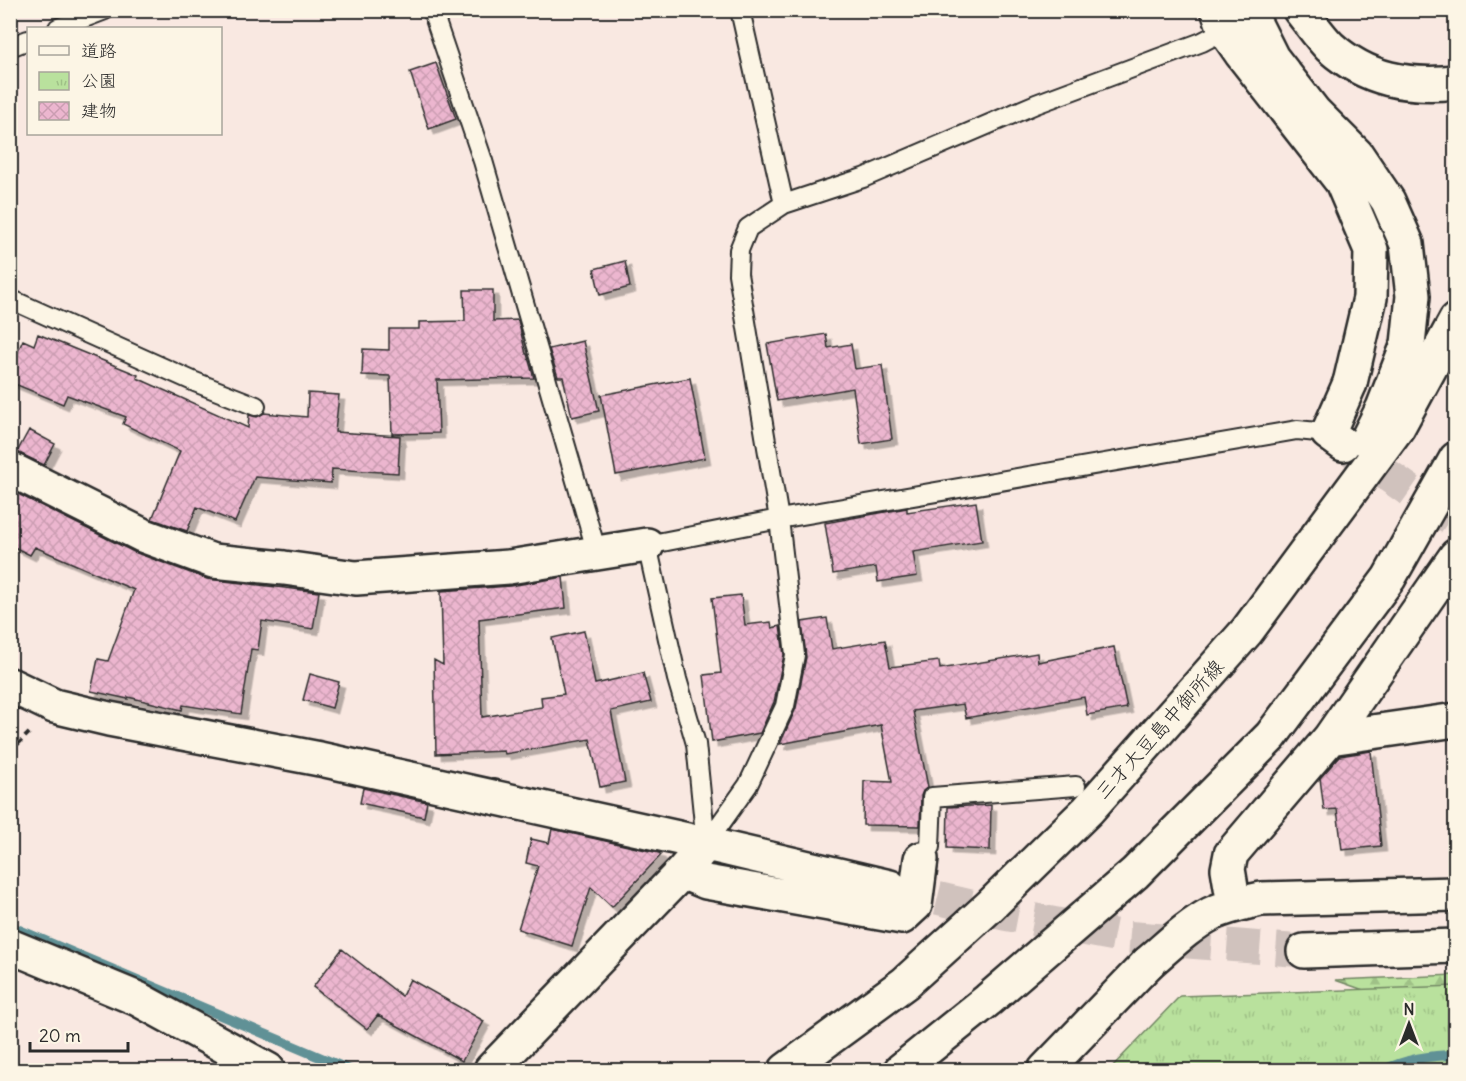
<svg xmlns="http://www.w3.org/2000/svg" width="1466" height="1081" viewBox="0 0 1466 1081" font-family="Delius,'Klee One',sans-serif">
<defs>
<pattern id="forest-firs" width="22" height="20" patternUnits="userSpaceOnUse" patternTransform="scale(1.5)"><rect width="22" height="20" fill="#b9e19d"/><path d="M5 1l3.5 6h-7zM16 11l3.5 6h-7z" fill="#9fc187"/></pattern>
<pattern id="park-tufts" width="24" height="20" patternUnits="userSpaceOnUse" patternTransform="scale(1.5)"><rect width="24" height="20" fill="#b9e19d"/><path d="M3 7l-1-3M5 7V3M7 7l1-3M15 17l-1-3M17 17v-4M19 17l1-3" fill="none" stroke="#9fc187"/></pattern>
<pattern id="building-cross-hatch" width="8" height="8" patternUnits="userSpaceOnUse" patternTransform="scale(1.5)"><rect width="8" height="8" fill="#ecb6cf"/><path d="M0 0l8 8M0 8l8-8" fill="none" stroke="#cb9db2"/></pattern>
<filter id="shadow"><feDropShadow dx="5.5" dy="5.5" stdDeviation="0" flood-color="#0004"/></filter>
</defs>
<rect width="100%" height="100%" fill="#f9e8e1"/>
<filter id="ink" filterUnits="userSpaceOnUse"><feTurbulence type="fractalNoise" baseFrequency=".0167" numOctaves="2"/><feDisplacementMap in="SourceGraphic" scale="12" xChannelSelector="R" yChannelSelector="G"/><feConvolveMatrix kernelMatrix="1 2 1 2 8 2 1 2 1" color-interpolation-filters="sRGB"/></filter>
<g filter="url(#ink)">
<!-- forest -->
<path fill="url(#forest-firs)" stroke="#728664" stroke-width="1.5" d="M1455 975V1003L1395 1001 1335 980Z"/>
<!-- park -->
<path fill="url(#park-tufts)" stroke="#728664" stroke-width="1.5" d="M1455 986V1070H1109L1180 996Z"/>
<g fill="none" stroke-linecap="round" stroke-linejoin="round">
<!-- stream -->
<path stroke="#609196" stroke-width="10" d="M10 926 350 1070
M1384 1070C1405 1060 1432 1055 1456 1055"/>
</g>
<!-- building -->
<path fill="url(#building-cross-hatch)" stroke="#2b2b2b" stroke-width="1.5" filter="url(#shadow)" d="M436 63 456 119 429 129 410 72Z
M625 261 630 287 600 295 594 269Z
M464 290H493V321L518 320 526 354H527L534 378 437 380 439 433 392 434 390 376 362 375 363 349 389 350V329H419V322L465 321Z
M38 334 138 375 137 378 248 428 249 415 257 417 264 413 307 417 308 393 339 395 335 432 400 436 398 473 332 469 331 483 255 477 235 522 197 507 187 531 152 519 180 451 123 424 126 417 67 395 63 404 10 382V369L23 340 34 345Z
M826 334 828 348 851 344 855 369 882 365 892 439 861 444 853 388 777 401 767 344Z
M583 341 599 411 572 417 563 377H558L549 349Z
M690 378 705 458 616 475 601 395Z
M29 430 55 444 44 465 17 452Z
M10 490 134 552 207 579 319 592 313 629 262 621 258 650 251 649 241 714 183 705 182 710 128 697V699L91 691 98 659 108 661 134 590 35 547 30 555 10 545Z
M976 502 982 541 913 552 917 576 878 582 876 567 833 574 825 523 907 508V512Z
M563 577 566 608 479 619 482 717 542 707 541 697 564 694 552 638 584 631 595 684 643 673 651 702 611 711 625 782 600 787 590 739 505 754 504 751 436 754 434 660 443 665 441 591 510 586Z
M741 595 745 625 771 622 772 628 780 626 784 655 774 702 760 733 712 742 704 675 721 673 712 598Z
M827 618 832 649 885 640 890 667 939 661 940 669 1037 653 1038 662 1114 647 1127 708 1087 715 1084 697 966 718 963 704 913 711 928 787 923 791 921 796 920 826 863 825 864 781 892 782 881 725 780 744 796 708 806 657 802 622Z
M310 674 339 682 332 708 303 700Z
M1371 751 1381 846 1342 850 1337 809 1324 810 1320 778 1340 756Z
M363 788 427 802 424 817 360 803Z
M991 805 990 850 947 848 948 807Z
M552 829 659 853 661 855 612 907 591 887 572 946 518 929 538 866 526 863 531 839 549 843Z
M342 949 402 996 410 979 484 1021 462 1061 378 1015 367 1029 313 987Z"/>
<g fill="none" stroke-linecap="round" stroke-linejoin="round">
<!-- street-tunnel -->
<path stroke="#d0c2bd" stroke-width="33" stroke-dasharray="33 16" stroke-linecap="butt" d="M1343 444 1456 523
M890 887 1004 914 1125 937 1304 951"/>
<!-- lane casing -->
<g stroke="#2b2b2b" stroke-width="22">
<path id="lane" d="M432 10 483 161 597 553
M740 10 784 204
M58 28 105 10
M10 47 28 40
M10 299 195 382 256 406
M706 844 748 785 785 706 795 655 779 519 738 274 739 250 748 228 784 204 863 178 1036 104 1202 42 1225 30
M706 844 696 744 677 679 647 545 779 519 1297 430 1328 433
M921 859 930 847 932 797 1076 786"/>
</g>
<!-- street casing -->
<g stroke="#2b2b2b" stroke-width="38">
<path id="street" d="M1343 444 1328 433 1350 383
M10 469 142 535 213 561 284 568 356 578 509 567 647 545
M10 685 54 706 109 719 320 759 706 844 890 887
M1330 738 1456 720
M682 872 706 882 902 917 915 905 921 859
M1234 905 1228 869 1231 854 1330 738 1456 556
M10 946 138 999 268 1070
M1304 951 1456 946
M1148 963C1168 946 1188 926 1211 914 1227 906 1244 903 1261 899L1456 894
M491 1070 682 872 706 844"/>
</g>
<!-- secondary casing -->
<g stroke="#2b2b2b" stroke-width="38">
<path id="secondary" d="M1218 10 1225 30 1241 53 1342 182 1371 250 1370 298 1350 383
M1248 10 1272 58 1314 112 1357 155 1388 201 1407 244 1413 296 1408 344 1383 408 1367 440
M1300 10C1310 22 1319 36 1330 47 1367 80 1408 87 1456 82
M786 1070 905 983 990 906 1088 810 1247 631 1398 427 1456 320
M901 1070 988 1000 1135 873 1271 736 1389 578 1456 459
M1045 1070 1148 963"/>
</g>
<!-- path -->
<path stroke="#2b2b2b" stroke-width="4" stroke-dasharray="6 4.5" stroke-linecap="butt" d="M10 752 31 731"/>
<!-- lane -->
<use href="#lane" stroke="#fcf5e5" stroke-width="18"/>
<!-- street -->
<use href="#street" stroke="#fcf5e5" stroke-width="33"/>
<!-- secondary -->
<use href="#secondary" stroke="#fcf5e5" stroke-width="33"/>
</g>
</g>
<g text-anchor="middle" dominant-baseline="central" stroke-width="5" stroke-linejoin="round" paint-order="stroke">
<!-- street labels -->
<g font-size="20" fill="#2b2b2b" stroke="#fcf5e5">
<text transform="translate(1159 729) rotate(-48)">三才大豆島中御所線</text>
</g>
</g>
<!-- margin -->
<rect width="1466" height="1081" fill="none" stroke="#fcf5e5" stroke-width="36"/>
<rect x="18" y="18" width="1430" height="1045" fill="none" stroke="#2b2b2b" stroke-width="2" filter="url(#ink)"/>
<!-- legend -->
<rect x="27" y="27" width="195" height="108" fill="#fcf5e5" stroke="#a8a49b" stroke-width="1.5"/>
<rect x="39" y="46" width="30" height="9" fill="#fcf5e5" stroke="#a8a49b" stroke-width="1.5"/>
<text x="81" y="57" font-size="18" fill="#2b2b2b">道路</text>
<rect x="39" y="72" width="30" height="18" fill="url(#park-tufts)" stroke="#a8a49b" stroke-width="1.5"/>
<text x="81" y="87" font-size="18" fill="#2b2b2b">公園</text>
<rect x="39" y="102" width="30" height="18" fill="url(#building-cross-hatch)" stroke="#a8a49b" stroke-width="1.5"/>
<text x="81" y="117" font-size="18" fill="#2b2b2b">建物</text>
<!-- north arrow -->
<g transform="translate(1409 1024)" stroke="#fcf5e5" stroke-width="4.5" paint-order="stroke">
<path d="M0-4.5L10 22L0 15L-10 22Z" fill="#2b2b2b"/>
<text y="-9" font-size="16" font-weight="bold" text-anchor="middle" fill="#2b2b2b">N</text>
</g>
<!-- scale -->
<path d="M30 1042v9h98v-9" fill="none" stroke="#2b2b2b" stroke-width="3"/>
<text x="39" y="1042" font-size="18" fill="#2b2b2b" stroke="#fcf5e5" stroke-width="4.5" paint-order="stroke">20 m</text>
</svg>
